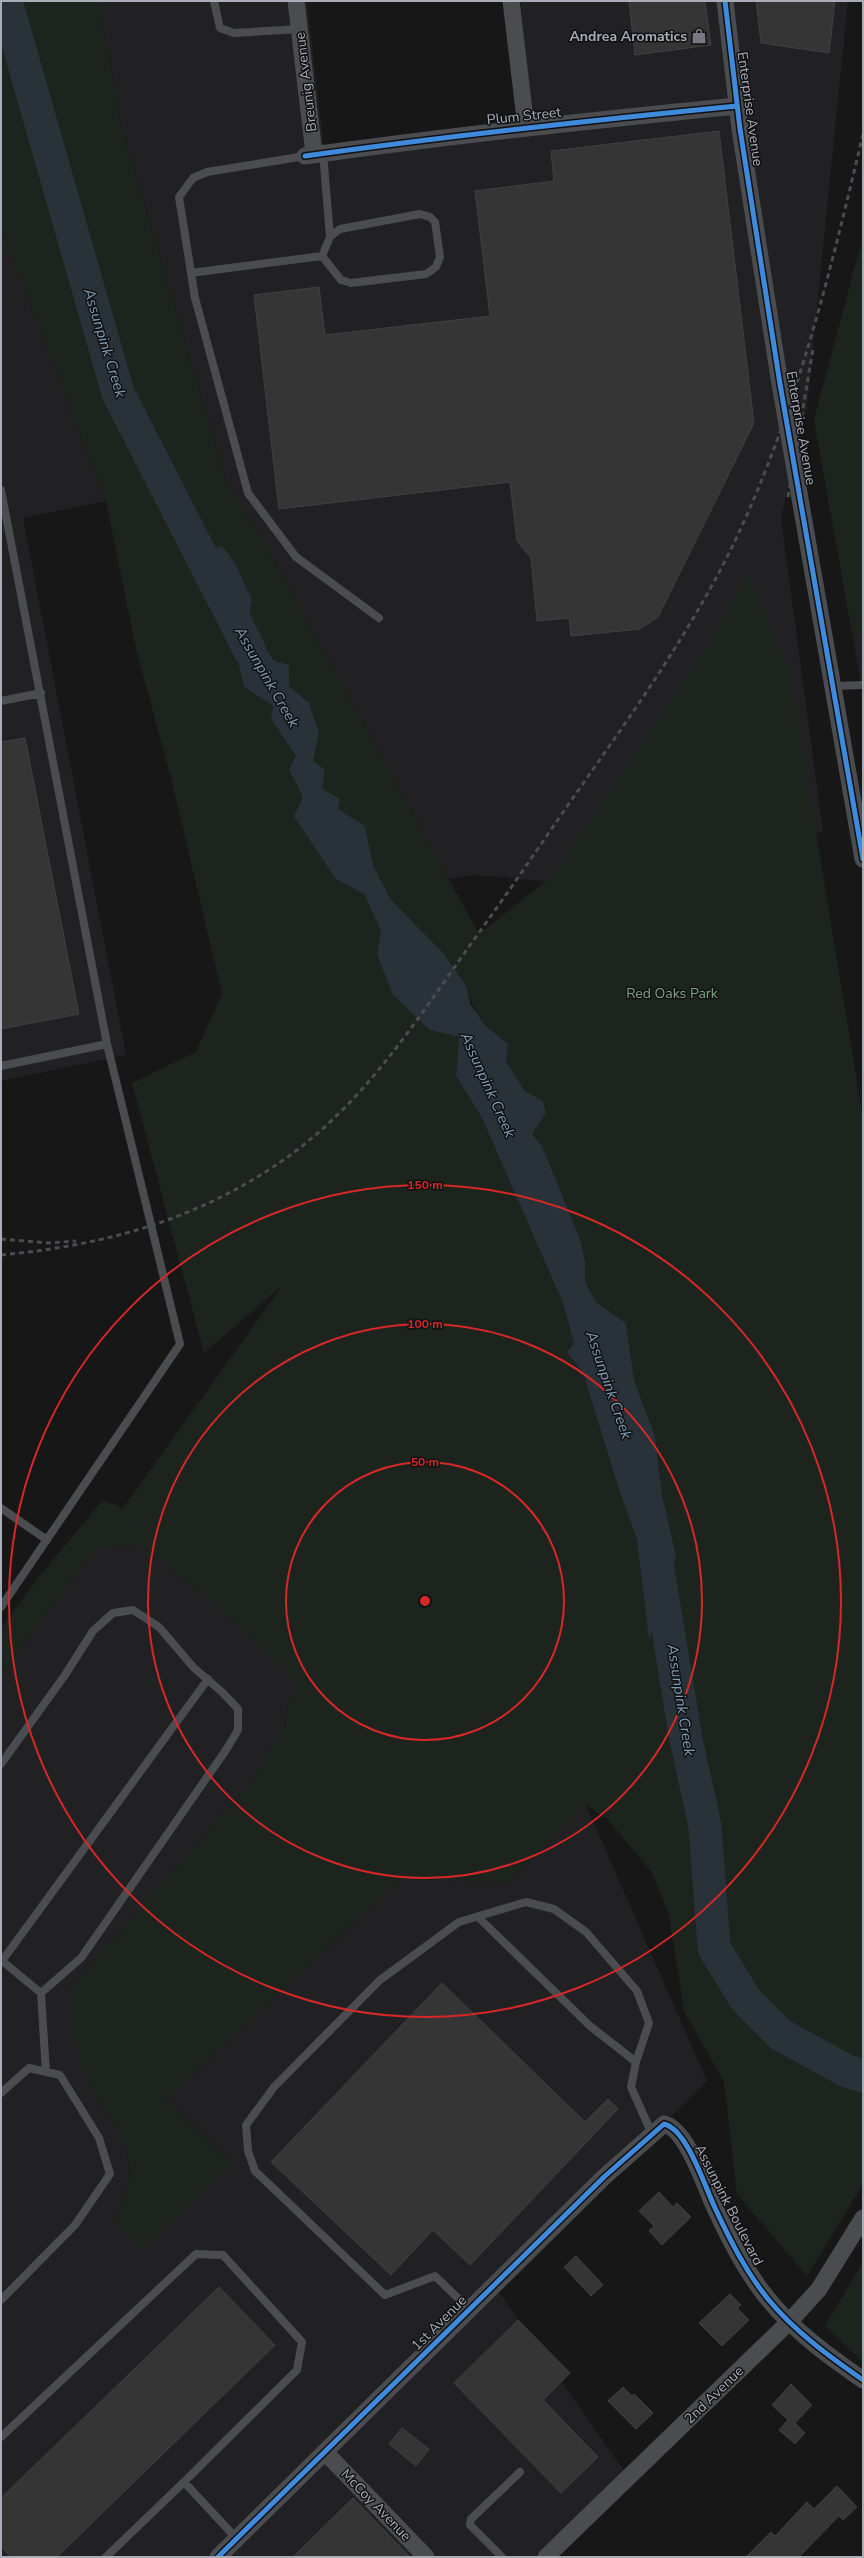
<svg xmlns="http://www.w3.org/2000/svg" width="864" height="2558" viewBox="0 0 864 2558" font-family="'Nunito Sans',sans-serif">
<rect width="100%" height="100%" fill="#171717"/>
<!-- built -->
<path fill="#212123" d="M99 1H307L325 157 530 128 514 1H848L807 408 781 518 823 832 567 883 474 875 449 879 270 553 226 480 121 125Z
M1 229 106 501 23 518 126 1055 1 1081Z
M863 627V695L853 639Z
M144 1546 245 1631 300 1683 288 1702 285 1727 248 1785 69 1990 86 2079 126 2145 131 2174 115 2222 226 2156 166 2099 402 1878 507 1883 586 1805 707 2081 497 2289 629 2478 548 2557H1V1674L97 1547Z"/>
<!-- green -->
<path fill="#1d241e" fill-rule="evenodd" d="M1 1H99L121 125 226 480 270 553 479 934 555 874 708 645 748 574 790 673 863 1118V2184L807 2276 737 2194 724 2082 684 2011 669 1915 652 1872 607 1819 586 1805 507 1883 402 1878 166 2099 226 2157 230 2166 143 2249 115 2222 131 2174 126 2145 86 2079 70 2022 69 1990 248 1785 285 1727 288 1702 299 1683 245 1631 144 1546 97 1547 1 1674V1628L38 1578 103 1500 123 1508 282 1286 204 1353 132 1083 196 1052 222 994 172 782 136 649 106 501 1 229ZM208 550 252 600 248 622 289 686 309 703 319 732 313 761 322 788 340 799 337 809 365 826 373 865 391 900 467 987C472 1013 487 1028 508 1044L506 1061 525 1091 543 1101 546 1113 532 1134 542 1146 580 1239 585 1261V1282L597 1303 626 1323 634 1380 655 1436 662 1495 649 1638 637 1539 619 1490 583 1373 567 1352 574 1343 563 1303 482 1118 456 1076 459 1037 430 1030 377 954 381 931 364 894 336 879 303 797 289 770 296 756 271 719 274 706 244 687 238 661 226 633 231 598Z
M863 236V627L853 639 814 420Z
M863 2262V2362L825 2326Z"/>
<!-- water -->
<path fill="#2a3239" d="M222 546 235 563 252 600 248 622 274 661 289 665V686L309 703 319 732 313 761 325 770 322 788 340 799 338 809 365 826 373 865 391 900 443 953 467 987 470 1004 486 1026 508 1044 506 1061 525 1091 543 1101 546 1113 532 1134 542 1146 580 1239 585 1261V1282L597 1303 626 1323 634 1380 655 1436 662 1495 676 1557 649 1640 637 1539 619 1490 583 1373 567 1352 574 1343 563 1303 482 1118 456 1076 459 1037 430 1030 393 995 377 954 381 931 364 894 336 879 294 816 303 797 289 770 296 756 271 719 273 706 244 687 238 661 226 633 231 598 208 550Z"/>
<g fill="none" stroke-linecap="round" stroke-linejoin="round">
<!-- river -->
<path stroke="#2a3239" stroke-width="33" d="M6 1 118 393 250 651
M655 1551 686 1739 705 1826 714 1948 746 2000 781 2035 847 2071 863 2076"/>
</g>
<!-- building -->
<path fill="#353536" stroke="#3f4043" d="M629 1H705L711 45 635 55Z
M756 1H835L829 53 761 43Z
M719 131 754 423 658 617 640 629 571 636 569 618 537 621 531 558 517 541 510 482 279 509 254 295 319 287 325 335 490 316 475 191 554 181 551 151Z
M25 738 79 1014 1 1029V742Z
M442 1983 585 2122 608 2099 618 2109 470 2265 433 2230 391 2275 271 2162Z
M659 2192 673 2207 677 2203 691 2217 662 2245 649 2231 654 2226 639 2211Z
M576 2256 603 2285 591 2296 564 2267Z
M219 2287 275 2345 57 2557H11L1 2547V2498Z
M730 2294 741 2305 737 2308 749 2320 722 2346 699 2323Z
M518 2320 570 2373 543 2400 598 2457 561 2493 454 2383Z
M791 2384 812 2405 795 2423 805 2433 795 2444 779 2430 788 2420 772 2405Z
M623 2387 632 2396 634 2394 653 2413 636 2429 608 2401Z
M402 2428 429 2449 416 2466 389 2444Z
M837 2486 857 2507 843 2520 839 2516 799 2557H746L771 2532 775 2536 807 2502 814 2509Z
M353 2498 410 2557H293Z"/>
<g fill="none" stroke-linecap="round" stroke-linejoin="round">
<!-- service -->
<path stroke="#4b4c50" stroke-width="8" d="M214 1 220 28 234 33 300 29
M323 153 330 237
M305 156 207 172 193 178 179 197 195 298 248 493 296 557 379 618
M191 273 322 256 330 237 340 229 420 214 430 217 435 222 440 257 436 267 426 274 351 283 341 280 322 256
M1 490 107 1044 180 1344 1 1607
M834 686 863 685
M1 701 41 693
M1 1066 107 1044
M1 1508 47 1540
M1 1764 65 1675 93 1631 113 1613 133 1610 159 1627 194 1668 222 1692 238 1709V1730L226 1750 81 1958 41 1993
M478 1917 590 2026 636 2062
M1 1960 41 1993 46 2072
M2 1961 208 1679
M1 2093 29 2068 60 2075 99 2138 110 2174 75 2225 1 2300
M470 2310 435 2276 385 2295 255 2171 248 2151 246 2125 274 2087 380 1980 459 1922 526 1902 554 1909 586 1932 637 1991 649 2023 636 2062 631 2087 652 2134
M1 2437 196 2254 223 2255 302 2342 297 2370 184 2482 237 2539
M106 2557 184 2482
M502 2557 470 2525 471 2519 520 2472"/>
<!-- minor -->
<path stroke="#4b4c50" stroke-width="17" d="M296 1 314 154
M511 1 526 127
M725 1 740 129 780 384 863 859
M305 156C449 136 593 120 737 106
M325 2452 426 2557
M218 2557 604 2177 664 2124C687 2129 705 2187 715 2208 730 2240 746 2272 768 2299 794 2331 830 2357 863 2380
M546 2557 790 2321 819 2289 863 2218"/>
<!-- rail -->
<path stroke="#4b4c4f" stroke-width="3" stroke-dasharray="5 4" stroke-linecap="butt" d="M788 497 813 349
M1 1239 48 1243 76 1241
M1 1255C107 1245 201 1219 289 1156 371 1097 425 1007 483 927 517 880 549 832 582 785 637 707 692 629 734 543 796 413 830 274 863 134"/>
<!-- cycleway casing -->
<g stroke="#111113" stroke-width="8">
<path id="cycleway" d="M725 1 740 129 780 384 863 859
M305 156C449 136 593 120 737 106
M218 2557 604 2177 664 2124C687 2129 705 2187 715 2208 730 2240 746 2272 768 2299 794 2331 830 2357 863 2380"/>
</g>
<!-- cycleway -->
<use href="#cycleway" stroke="#408adc" stroke-width="5"/>
</g>
<!-- distance rings -->
<g fill="none" stroke="#d62828" stroke-width="2">
<circle cx="425" cy="1601" r="139"/>
<circle cx="425" cy="1601" r="277"/>
<circle cx="425" cy="1601" r="416"/>
</g>
<!-- icons -->
<defs>
<g id="shop-bare" transform="scale(1.2)"><path d="M-5-2.5h2.3a2.7 3.5 0 0 1 5.4 0H5L5.5 6h-11ZM-1.5-2.5h3a1.5 2.3 0 0 0-3 0Z" fill="#757880" stroke="#111113" stroke-width="2.5" paint-order="stroke"/></g>
</defs>
<g fill-rule="evenodd">
<use href="#shop-bare" x="699" y="36"/>
</g>
<g text-anchor="middle" dominant-baseline="central" stroke-width="3" stroke-linejoin="round" paint-order="stroke">
<!-- poi labels -->
<g font-size="14" font-weight="bold" fill="#a8adb8" stroke="#111113" text-anchor="end">
<text x="687" y="36">Andrea Aromatics</text>
</g>
<!-- street labels -->
<g font-size="14" fill="#a8adb8" stroke="#111113">
<text transform="translate(306 82) rotate(-97)">Breunig Avenue</text>
<text transform="translate(750 109) rotate(82)">Enterprise Avenue</text>
<text transform="translate(524 116) rotate(-6)">Plum Street</text>
<text transform="translate(801 428) rotate(80)">Enterprise Avenue</text>
<text transform="translate(729 2205) rotate(63)">Assunpink Boulevard</text>
<text transform="translate(439 2323) rotate(-45)">1st Avenue</text>
<text transform="translate(714 2395) rotate(-44)">2nd Avenue</text>
<text transform="translate(376 2505) rotate(46)">McCoy Avenue</text>
</g>
<!-- park labels -->
<g font-size="14" fill="#7fa381" stroke="#111113">
<text x="672" y="993">Red Oaks Park</text>
</g>
<!-- water labels -->
<g font-size="15" font-style="italic" fill="#7f9bb3" stroke="#111113">
<text transform="translate(105 343) rotate(73)">Assunpink Creek</text>
<text transform="translate(267 677) rotate(60)">Assunpink Creek</text>
<text transform="translate(488 1085) rotate(66)">Assunpink Creek</text>
<text transform="translate(609 1385) rotate(71)">Assunpink Creek</text>
<text transform="translate(681 1700) rotate(81)">Assunpink Creek</text>
</g>
</g>
<circle cx="425" cy="1601" r="6" fill="#d62828" stroke="#111113" stroke-width="2"/>
<g font-size="12" text-anchor="middle" font-weight="bold" fill="#d62828" stroke="#111113" stroke-width="3" stroke-linejoin="round" paint-order="stroke">
<text x="425" y="1189">150 m</text>
<text x="425" y="1328">100 m</text>
<text x="425" y="1466">50 m</text>
</g>
<!-- border -->
<rect width="864" height="2558" fill="none" stroke="#a8adb8" stroke-width="4"/>
</svg>
